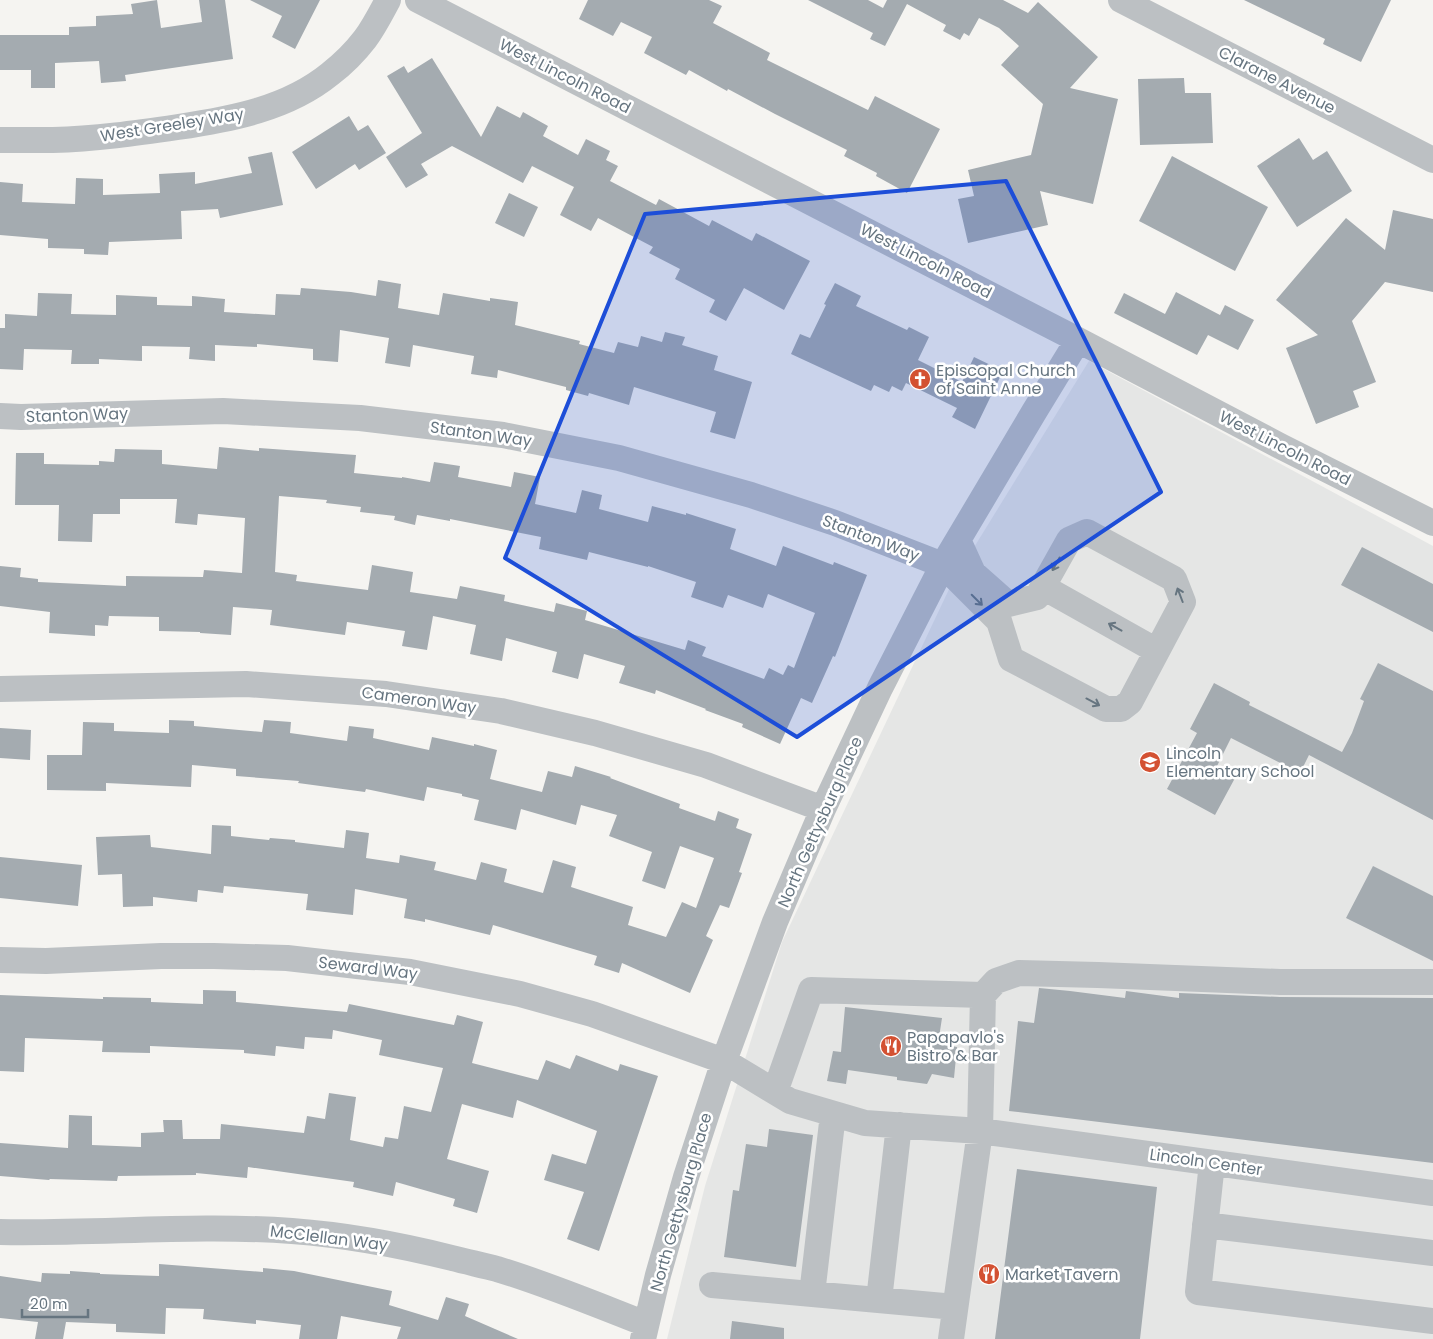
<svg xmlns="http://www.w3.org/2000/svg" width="1433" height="1339" viewBox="0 0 1433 1339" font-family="Poppins,sans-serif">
<rect width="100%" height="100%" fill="#f5f4f1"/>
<!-- built -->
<path fill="#e5e6e5" d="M1089 361 1433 546V1339H667L705 1186 782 942 952 583Z"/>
<!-- building -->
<path fill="#a4abb0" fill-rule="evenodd" d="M157 0 161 28 202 22 199 0H225L233 59 125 75 126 81 101 83 99 61 55 63V88H31V70H0V35H69V27L96 26V16L133 14 131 4Z
M250 0H320L295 49 272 37 282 16Z
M588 0H709L722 6 713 23 770 53 767 60 868 110 875 96 940 129 907 193 876 176 877 173 844 156 847 150 775 114 728 89 727 91 689 70 686 75 644 53 652 37 621 22 613 36 579 19Z
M808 0H868L883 8 887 0H1003L1028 13 1038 2 1098 57 1070 88 1118 99 1093 204 1040 191 1048 225 968 243 958 199 974 196 968 170 1031 155 1043 104 1001 65 1019 46 999 28 979 18 969 36 964 33 960 40 943 31 946 25 907 4 885 46 870 39 873 33Z
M1244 0H1391L1361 62 1323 44 1325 39Z
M432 58 481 137 497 106 520 118 523 112 548 126 543 136 578 155 586 139 610 151 606 160 618 166 610 181 656 205 659 199 709 226 712 220 752 241 756 233 810 261 784 310 744 288 726 321 709 312 715 300 675 279 680 269 649 253 653 247 598 218 591 231 560 215 574 187 532 166 523 183 452 146 421 164 428 175 406 188 386 157 422 133 387 76 404 66 408 73Z
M1184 78 1185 93H1211L1213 143 1140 145 1138 79Z
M349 116 358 131 368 125 386 153 359 170 355 164 316 189 292 152Z
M1299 138 1313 160 1327 151 1352 191 1297 227 1257 166Z
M272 152 283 205 220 218 218 209 181 211 182 239 109 242 108 255 84 254V249L48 248V239L0 235V182L23 184 22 202 75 204 76 178 103 179V195L160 193 159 174 195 172V184L252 173 248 157Z
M1172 156 1268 207 1235 271 1139 221Z
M509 193 538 207 524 237 495 223Z
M1393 210 1433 219V292L1385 282 1352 321 1376 382 1353 391 1359 407 1316 424 1286 348 1318 335 1276 300 1346 218 1385 250Z
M378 280 401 284 398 308 439 315 443 293 490 301V298L518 302 515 325 580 341 579 344 614 353 618 342 638 347 641 336 662 342 665 332 685 337 682 345 718 356 714 370 752 382 735 439 710 432 716 412 634 387 629 405 589 393 588 396 566 390V387L498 370 497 378 471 374 474 356 413 345 410 367 385 363 389 338 340 330 338 362 313 360V349L257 344V347L215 345V361L189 359 190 347 142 346V361L99 359V364H71L72 350 24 349 23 370 0 369V328H5V314L37 316 38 293 72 294 71 314 116 315V295L157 297V305L192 306V296L225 299 224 312 275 315 276 294 300 295 301 288 351 292 376 296Z
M835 283 861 296 856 306 907 330 909 327 929 337 918 360 962 382 974 357 1003 371 975 429 952 417 957 408 906 383 902 391 892 386 889 392 874 385 871 391 791 354 800 334 810 338 826 305 824 304Z
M1176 292 1220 315 1225 305 1254 320 1238 350 1208 335 1197 355 1114 313 1124 293 1165 314Z
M219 447 259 451V448L356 455 354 473 402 478V477L430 482 434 462 460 466 458 477 511 487 514 472 540 477 535 504 576 513 582 490 602 495 599 509 648 522 652 506 686 515V513L736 529 730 549 776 566 783 546 833 565 834 562 867 575 835 657 833 656 812 703 801 698 780 744 742 727 743 724 705 710 706 709 656 690 655 694 619 683 625 666 584 654 578 679 552 672 557 652 506 638 502 661 470 654 476 625 433 616 427 650 402 646 405 631 347 622 345 635 270 625 272 610 233 607 231 635 200 633V632L159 631V617L109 616 108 626 95 625V636L49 633 50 612 0 606V566L21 568 20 577 38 579V582L126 586V576L203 577 204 570 242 573 245 518 198 514 197 525 175 523 177 499H120V514H93L92 542 58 541 59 505H15L16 453H44V464L99 465V461L114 462 115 449 162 450V464L217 469ZM279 496 327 500 326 503 361 507 360 512 395 516 394 520 415 525 417 515 450 521V519L541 537 539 549 587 560 589 552 648 567V566L696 582 691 597 723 608 728 595 763 608 768 594 815 613 794 668 788 665 783 675 769 668 764 679 702 656 706 647 688 640 685 650 585 620 587 611 556 603 554 612 504 601 505 595 460 586 457 599 410 592 413 572 372 565 368 590 296 581 297 575 275 572Z
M1362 547 1433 584V632L1341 585Z
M1378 663 1433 691V820L1309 755 1300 773 1231 738 1216 768 1235 778 1215 815 1167 789 1197 733 1190 729 1214 683 1250 702 1249 705 1342 752 1352 733 1364 701 1360 699Z
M169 720 194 721V726L262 732 264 720 291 722 290 733 347 741 349 726 374 729 373 738 429 750 432 737 474 746V744L497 750 490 779 542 792 548 771 572 777 575 766 611 777 610 778 680 804 679 808 715 821 718 811 739 819 736 828 752 834 739 872 742 873 729 908 720 905 706 936 713 940 690 993 622 963 619 973 594 965 597 956 493 925 490 935 425 919V922L404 918 407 899 355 889 353 915 306 910 308 894 224 886 223 893 198 890 197 902 153 897V906L123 907 122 874 98 875 96 837 150 835 151 847 211 854 212 825 231 826V836L269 840 270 838 295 840V842L344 848 346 830 369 833 366 858 399 863 400 855 436 862 434 870 476 880 481 862 507 869 504 882 543 893 553 860 576 867 571 887 633 907 628 925 666 937 682 902 696 908 714 858 680 846 665 889 642 881 652 852 609 836 617 815 581 805 576 825 521 809 516 830 474 820 479 800 462 796V794L427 787 424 801 366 789 365 792 298 783 299 781 236 776V769L192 765 191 787 106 783V791L47 790V755H82L83 722 114 723V731L169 733Z
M0 728 31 730 30 760 0 758Z
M0 857 82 865 78 906 0 898Z
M1373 866 1433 896V961L1346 918Z
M1039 988 1070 991 1125 998 1126 991 1179 998V993L1280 997 1433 998V1163L1009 1111 1018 1021 1034 1023Z
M203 990 236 991V1002L347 1012 349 1004 454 1025 457 1015 483 1022 472 1063 538 1080 546 1060 570 1069 576 1055 618 1071 620 1064 658 1076 599 1251 567 1239 584 1192 544 1180 552 1154 586 1164 597 1131 517 1100 513 1118 462 1104 447 1159 489 1171 477 1213 453 1206 455 1199 396 1182 393 1196 353 1187 354 1182 248 1167 247 1178 196 1173V1175L118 1176 117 1181 50 1179 49 1180 0 1176V1143L68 1148 69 1115 92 1116V1145L141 1147V1133L164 1132 163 1120H182L183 1139H220L221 1124 304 1133 307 1116 325 1119 329 1093 356 1097 350 1140 383 1147 385 1137 398 1139 404 1106 431 1112 443 1068 379 1055 382 1040 333 1030 332 1039 305 1037 304 1049 276 1046 275 1056 244 1053V1050L150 1046V1053L102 1052 103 1041 25 1038 24 1072 0 1071V995L103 999V997L151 998V1002L203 1004Z
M845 1007 942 1018 938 1044 957 1047 954 1078 932 1074 927 1084 897 1080V1077L848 1070 846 1084 827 1081 833 1051 841 1052Z
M769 1129 813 1135 796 1267 724 1257 733 1190 739 1191 746 1144 767 1147Z
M1017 1169 1157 1187 1140 1339H995Z
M159 1264 263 1272V1268L294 1271 392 1291 389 1305 438 1320 446 1297 469 1304 465 1316 518 1339H397L401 1327 341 1316 337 1339H299L301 1325 256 1320V1324L203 1319 204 1309 166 1308 165 1334 116 1332V1324L66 1322 63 1339H35L38 1322 0 1318V1276L41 1282 42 1273 70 1274V1271L100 1273V1274L159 1276Z
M732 1321 784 1328V1339H730Z"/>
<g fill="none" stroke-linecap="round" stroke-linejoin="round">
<!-- minor -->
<path stroke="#bcc0c3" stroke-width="26" d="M418 0 1078 340 1280 446 1433 523
M1121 0 1433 160
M0 140C18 140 36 140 53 140 95 139 137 133 178 127 231 119 287 109 330 74 343 64 355 52 365 39 374 27 381 13 388 0
M0 416 21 417 223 411 360 418 503 435 619 458 751 495 835 523 943 565 999 621 1011 659 1106 709H1121L1130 702 1183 602 1174 579 1087 532 1069 540 1037 597 1008 604 973 573 958 540
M1043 587 1157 651
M0 689 246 684 386 694 501 711 595 733 706 765 823 809
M0 960 46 961 161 956H214L287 958 410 972 520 994 592 1014 724 1061 790 1101 865 1123 980 1131 1433 1193
M983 995 996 981 1019 973 1098 975 1280 982H1433
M775 1092 811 990 983 995 980 1131 951 1339
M1212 1163 1198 1292 1433 1321
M1205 1225 1433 1253
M0 1232C97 1234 195 1224 292 1231 346 1235 400 1245 452 1258 467 1262 482 1265 497 1269 547 1284 597 1305 646 1324
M712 1285 955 1307
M812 1294 833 1114
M879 1300 899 1125
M643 1339 658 1275 686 1177 724 1061 775 922 823 809 880 688 943 565 1034 412 1078 340"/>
</g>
<!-- one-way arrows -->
<defs><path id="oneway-shaft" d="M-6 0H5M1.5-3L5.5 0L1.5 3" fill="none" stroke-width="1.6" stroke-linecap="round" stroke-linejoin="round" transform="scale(1.25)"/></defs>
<g stroke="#667580">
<use href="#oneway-shaft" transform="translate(1056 564) rotate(119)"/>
<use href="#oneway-shaft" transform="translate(1180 595) rotate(-111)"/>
<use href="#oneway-shaft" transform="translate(977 600) rotate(45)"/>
<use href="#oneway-shaft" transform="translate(1115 627) rotate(-151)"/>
<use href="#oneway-shaft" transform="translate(1093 702) rotate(28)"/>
</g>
<!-- marked area -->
<path fill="#1d4ed8" fill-opacity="0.2" stroke="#1d4ed8" stroke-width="4" stroke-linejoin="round" d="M1006 181 1161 492 797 737 505 558 645 214Z"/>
<!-- icons -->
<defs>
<g id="church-disc" transform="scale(1.125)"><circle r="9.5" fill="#d35132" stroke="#fff"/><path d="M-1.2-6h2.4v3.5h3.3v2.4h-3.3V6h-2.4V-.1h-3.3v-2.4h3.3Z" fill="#fff"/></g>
<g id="school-disc" transform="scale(1.125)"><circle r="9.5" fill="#d35132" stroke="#fff"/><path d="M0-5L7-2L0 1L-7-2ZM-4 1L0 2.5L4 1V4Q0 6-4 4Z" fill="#fff"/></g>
<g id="restaurant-disc" transform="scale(1.125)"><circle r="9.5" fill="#d35132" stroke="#fff"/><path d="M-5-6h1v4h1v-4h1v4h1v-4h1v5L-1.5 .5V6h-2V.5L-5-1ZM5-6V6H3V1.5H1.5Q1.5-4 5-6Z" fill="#fff"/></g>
</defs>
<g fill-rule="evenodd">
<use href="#church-disc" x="920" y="379"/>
<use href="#school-disc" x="1150" y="762"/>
<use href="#restaurant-disc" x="891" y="1046"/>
<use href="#restaurant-disc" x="989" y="1274"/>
</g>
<g text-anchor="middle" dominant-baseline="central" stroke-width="5" stroke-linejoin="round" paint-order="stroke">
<!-- street labels -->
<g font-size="16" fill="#667580" stroke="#fff">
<text transform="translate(565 76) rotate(27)">West Lincoln Road</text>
<text transform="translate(1277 80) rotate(27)">Clarane Avenue</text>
<text transform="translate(172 125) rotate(-9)">West Greeley Way</text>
<text transform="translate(926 261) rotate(27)">West Lincoln Road</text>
<text transform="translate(77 415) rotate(-2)">Stanton Way</text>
<text transform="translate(481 434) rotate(8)">Stanton Way</text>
<text transform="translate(1285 448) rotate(27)">West Lincoln Road</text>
<text transform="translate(871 538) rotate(21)">Stanton Way</text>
<text transform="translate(419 700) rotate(8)">Cameron Way</text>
<text transform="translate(820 822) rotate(-66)">North Gettysburg Place</text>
<text transform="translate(368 968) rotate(7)">Seward Way</text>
<text transform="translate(1206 1162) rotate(8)">Lincoln Center</text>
<text transform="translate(681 1202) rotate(-74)">North Gettysburg Place</text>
<text transform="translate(329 1238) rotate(7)">McClellan Way</text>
</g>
<!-- poi labels -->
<g font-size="16" fill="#667580" stroke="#fff" text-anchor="start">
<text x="936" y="370">Episcopal Church<tspan x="936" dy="18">of Saint Anne</tspan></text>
<text x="1166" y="753">Lincoln<tspan x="1166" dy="18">Elementary School</tspan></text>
<text x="907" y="1037">Papapavlo's<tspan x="907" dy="18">Bistro &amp; Bar</tspan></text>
<text x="1005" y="1274">Market Tavern</text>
</g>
</g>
<!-- scale -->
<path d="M22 1309v8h66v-8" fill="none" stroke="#667580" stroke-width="2.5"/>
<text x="30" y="1309" font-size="15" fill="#667580" stroke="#ffffff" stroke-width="4" paint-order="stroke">20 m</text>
</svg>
